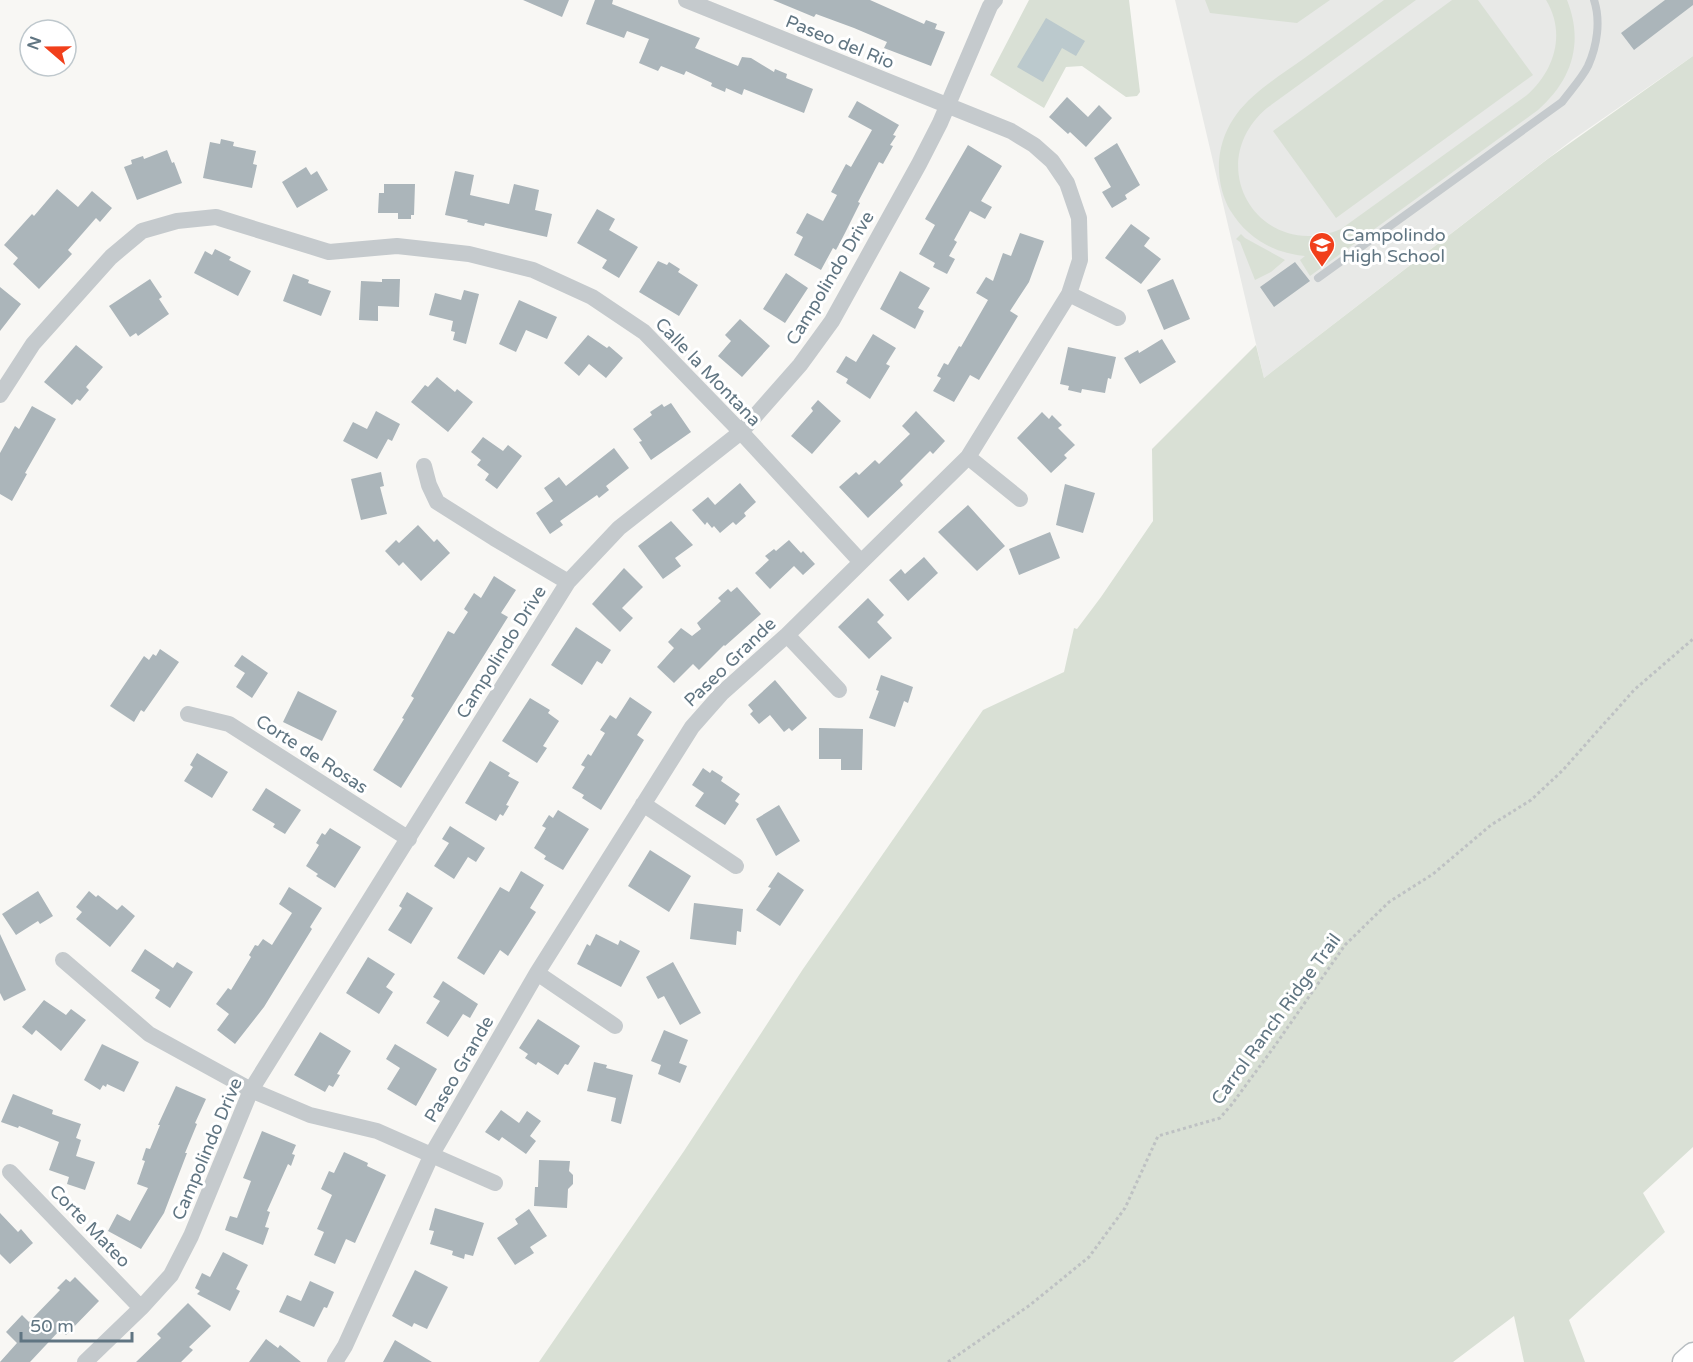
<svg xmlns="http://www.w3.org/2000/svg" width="1693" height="1362" viewBox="0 0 1693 1362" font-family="'Varela Round',sans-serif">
<rect width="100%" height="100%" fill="#f8f7f4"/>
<!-- built -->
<path fill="#e8e9e7" d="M1175 0H1693V56L1572 140 1264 378Z"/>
<!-- green -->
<path fill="#d9e0d5" d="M1029 0H1129L1140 92 1137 96 1126 97 1082 66 1066 67 1044 108 990 75Z
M1205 0H1330L1297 23 1210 13Z
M1384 0H1416L1267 108C1200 165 1260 263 1341 229L1527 95C1555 70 1566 33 1546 0H1567C1584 43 1572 80 1538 110L1310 276 1300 260 1305 256C1273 253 1247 238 1230 210 1222 196 1218 178 1219 161 1224 107 1266 86 1306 57 1332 38 1358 19 1384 0Z
M1452 0H1478L1533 75 1336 218 1273 131Z
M1693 56V1147L1643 1193 1665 1232 1569 1320 1585 1362H1524L1514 1316 1453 1362H539L684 1151 803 969 983 710 1064 672 1074 628 1077 629 1101 597 1153 521 1152 449 1256 345 1264 378 1549 158Z
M1241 234 1245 238 1285 260 1271 272 1255 280 1240 242 1236 239Z"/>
<!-- water -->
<path fill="#bbc9cd" d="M1046 18 1085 41 1076 56 1062 48 1043 82 1017 67Z"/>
<!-- building -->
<path fill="#abb5ba" d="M523 0H569L562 17Z
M595 0H613L612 4 700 38 695 48 738 66 742 57 751 58 774 72 775 69 787 74 786 78 813 89 804 113 744 89 742 95 726 88 725 92 711 86 712 83 686 71 684 75 661 66 658 71 639 63 649 39 627 31 624 38 586 24Z
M773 0H870L924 24 926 20 937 24 935 29 945 32 931 66 884 48 887 42 854 28 816 14 814 17Z
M1665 0H1693V5L1634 50 1621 33Z
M1067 97 1088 117 1099 105 1112 118 1086 147 1070 132 1068 134 1049 117Z
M857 101 899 125 893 135 896 136 890 145 893 146 883 164 879 162 858 202 860 203 845 233 836 250 833 248 821 270 794 255 803 237 796 233 807 213 823 221 837 195 831 192 846 164 851 167 872 130 848 117Z
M221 139 234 142 233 146 256 151 253 164 257 165 252 188 203 178 210 142 220 144Z
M1117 143 1140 185 1125 195 1127 199 1112 208 1102 192 1111 187 1094 158Z
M968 145 1002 166 981 201 992 207 985 219 970 211 954 240 957 242 949 256 955 259 947 274 933 267 935 263 919 254 935 225 925 219Z
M167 150 172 163 174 162 182 183 137 200 124 167 132 164 131 160 143 156 144 159Z
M306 167 311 175 317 171 328 190 297 208 282 182Z
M455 171 474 175 470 195 509 204 514 184 539 190 535 210 552 214 547 237 485 223 484 226 467 222 468 220 445 215Z
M384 184H415L414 215H411V219H398V213H378L379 193H384Z
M57 189 78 207 92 191 112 208 100 222 96 218 68 250 72 254 39 289 13 264 18 258 4 245 32 214 34 216Z
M597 209 615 219 609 230 638 247 619 278 602 268 607 260 577 243Z
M1131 224 1150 238 1144 246 1161 259 1141 284 1105 258Z
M1020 233 1044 241 1029 282 1010 311 1018 316 979 380 970 375 954 402 933 391 941 378 937 376 944 363 948 365 959 346 961 347 988 300 976 293 986 277 993 281 1003 253 1011 256Z
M215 249 231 257 229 260 251 271 238 296 194 273 205 251 212 255Z
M658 261 667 265 669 262 680 269 678 272 698 285 679 316 639 292Z
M1295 262 1310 281 1274 307 1260 287Z
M900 271 930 288 918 308 924 311 915 329 880 309Z
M786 273 808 288 785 323 763 309Z
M293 274 309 280 308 283 331 291 321 316 283 301Z
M150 279 162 297 159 299 169 314 138 336 136 333 130 337 109 306Z
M382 279H400L399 307 378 306V321L359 320 361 281 382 282Z
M1173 279 1190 319 1164 330 1147 290Z
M0 287 21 304 0 331Z
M464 290 479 294 466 344 453 340 455 332 451 331 453 321 429 315 435 293 461 300Z
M519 300 557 317 547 339 526 330 516 352 499 344Z
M740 319 770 346 742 377 718 356 731 341 725 335Z
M873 334 896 348 886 364 890 366 870 399 846 383 848 379 836 372 846 356 856 362Z
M588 335 607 348 609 346 623 358 606 378 589 364 579 376 564 363Z
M1162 339 1176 362 1140 384 1124 358 1138 350 1139 353Z
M76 345 103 367 86 387 89 390 80 401 77 399 72 405 44 382Z
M1068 347 1116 357 1111 379 1108 378 1105 393 1082 389 1081 393 1068 390 1069 386 1060 384Z
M437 377 455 392 457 389 473 402 448 432 411 402 425 385 428 387Z
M818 400 841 421 812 454 791 436 813 411 811 408Z
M671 403 691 432 651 460 639 442 642 441 633 429 652 415 650 412 662 404 664 407Z
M32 406 56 419 25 473 27 474 12 501 0 494V453L15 426 19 429Z
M376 411 400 424 392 441 388 439 377 459 343 441 353 422 367 429Z
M916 411 945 441 933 454 930 451 900 481 903 485 868 518 839 487 856 472 859 475 875 460 879 464 910 434 902 426Z
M1042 412 1049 419 1052 415 1062 425 1058 428 1075 445 1064 455 1067 458 1051 473 1017 438Z
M483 437 503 451 508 445 522 456 497 489 485 480 489 474 477 465 481 460 471 452Z
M614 448 629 468 606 486 609 490 599 498 597 495 560 521 563 525 550 534 536 513 553 501 544 488 559 477 566 486Z
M381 472 384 486 380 487 387 514 361 520 351 479Z
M740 483 756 502 744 513 746 516 736 525 733 522 720 533 714 526 712 528 707 522 705 525 692 510 708 497 715 505Z
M1065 484 1095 493 1083 533 1056 525Z
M968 505 1005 546 977 571 938 532Z
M671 521 693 545 675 558 681 566 663 579 638 546Z
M418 525 434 542 437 539 450 553 421 581 403 562 399 566 385 551 396 540 399 543Z
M1050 532 1060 558 1019 575 1009 549Z
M789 540 801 553 803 551 815 564 803 575 794 566 770 589 755 573 769 560 765 556 774 549 776 551Z
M924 557 938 573 908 601 889 580 901 569 905 574Z
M624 568 643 587 622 608 633 618 620 632 592 604Z
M494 576 516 590 501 613 508 617 401 788 373 770 404 719 402 718 414 698 411 696 448 631 454 634 468 612 464 609 474 593 481 598Z
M737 587 761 614 725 646 724 645 699 670 693 664 674 683 657 667 674 648 668 642 681 628 692 636 701 629 697 623 721 601 718 598 728 589 731 592Z
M868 598 884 615 877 622 892 638 869 659 838 627Z
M576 627 611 650 602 664 597 661 582 685 551 665Z
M160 649 179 662 144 712 141 710 134 722 110 706 144 656 149 660 153 654 156 656Z
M242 655 268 673 252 698 236 687 245 673 234 666Z
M881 675 913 687 908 703 904 701 895 727 869 718 879 691 876 690Z
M775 680 807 718 792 731 789 728 784 732 770 715 759 724 750 714 753 711 748 705Z
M298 691 337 711 322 741 283 722Z
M630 697 652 712 637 735 644 740 601 810 582 798 584 795 572 788 585 767 581 765 588 754 591 756 605 733 600 730 610 715 616 719Z
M530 698 550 710 548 713 559 721 543 746 547 748 537 763 502 741Z
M819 728 863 729 862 770H841V759H819Z
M197 753 228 772 212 798 184 781 193 767 190 765Z
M490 761 510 773 508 776 519 782 506 805 509 806 503 816 500 814 496 821 465 803Z
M703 768 710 773 712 770 723 777 721 781 740 794 735 801 739 804 725 825 695 806 704 793 692 785Z
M266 788 301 810 285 834 273 827 275 824 252 810Z
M779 805 800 841 776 856 756 819Z
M558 810 589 829 563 870 544 859 546 856 534 848 546 828 542 826 549 815 553 818Z
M450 826 485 848 476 862 468 857 454 879 434 866 449 843 442 839Z
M330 828 361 847 335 888 316 876 318 874 306 866 319 845 316 843 322 833 325 835Z
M650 850 691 876 669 912 628 886Z
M521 871 544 885 530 908 536 912 508 956 500 950 484 975 457 958 500 887 509 892Z
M778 872 804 890 780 926 756 910 771 888 768 887Z
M289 887 322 908 310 927 312 929 264 1007 235 1044 217 1030 229 1014 216 1004 228 988 231 990 251 957 249 955 255 945 258 946 263 939 272 945 292 913 279 904Z
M38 891 53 916 40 924 38 921 16 935 2 914Z
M89 891 96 897 98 895 117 910 122 905 135 916 110 947 76 919 82 912 76 907Z
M407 892 433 908 411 944 388 930 402 908 399 906Z
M694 903 743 909 741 932 737 931 736 945 690 939Z
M0 934 26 990 4 1001 0 993Z
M596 934 618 945 620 940 640 951 621 987 577 964 587 944 590 946Z
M145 949 173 968 177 962 193 972 170 1008 155 998 160 990 131 971Z
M368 957 395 974 386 987 393 992 379 1014 346 993Z
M673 962 701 1013 680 1025 664 996 658 999 646 977Z
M443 981 478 1004 470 1018 463 1014 448 1037 426 1023 440 1001 433 997Z
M44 1000 66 1015 71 1009 86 1020 61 1051 36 1030 32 1035 22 1027Z
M538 1019 580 1046 568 1065 565 1064 558 1075 538 1062 536 1065 525 1058 528 1054 519 1048Z
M664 1030 688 1040 679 1063 687 1066 680 1083 658 1074 661 1065 651 1061Z
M320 1032 351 1051 337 1074 340 1075 333 1087 329 1085 325 1092 294 1075Z
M102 1044 139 1062 124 1092 107 1084 106 1087 103 1085 100 1090 84 1080Z
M395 1044 437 1069 416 1106 387 1089 400 1068 386 1059Z
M594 1062 607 1065 606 1068 633 1075 621 1124 611 1121 616 1098 587 1091Z
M176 1086 206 1099 195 1123 197 1124 185 1153H187L164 1213 141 1249 108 1231 117 1214 130 1221 148 1188 137 1184 145 1161 142 1160 146 1148 150 1149 160 1125H158Z
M13 1094 53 1110 52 1114 81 1124 76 1138 81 1140 76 1156 95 1162 85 1190 67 1184 69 1177 49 1170 59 1142 19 1126 18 1128 1 1122Z
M501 1110 519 1123 527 1111 541 1121 530 1136 536 1141 526 1154 502 1137 499 1141 485 1132Z
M262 1131 296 1145 292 1154 295 1155 291 1166 288 1164 267 1211 270 1212 265 1227 269 1228 263 1245 225 1230 230 1216 237 1218 251 1181 243 1178Z
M344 1152 368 1163 367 1166 386 1175 355 1243 346 1239 335 1264 314 1255 324 1232 317 1229 332 1195 321 1189 329 1171 334 1173Z
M539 1160 570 1161 569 1171 573 1175V1184L568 1189 567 1208 534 1206 535 1187H538Z
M435 1208 484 1223 473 1256 465 1254 464 1259 452 1255 453 1251 430 1244 434 1231 429 1230Z
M529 1209 547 1236 530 1247 534 1253 515 1265 497 1238 518 1224 515 1219Z
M0 1213 18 1232 21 1229 33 1243 10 1264 0 1254Z
M223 1252 248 1265 236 1289 240 1291 230 1311 197 1294 200 1291 195 1288 202 1273 210 1277Z
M415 1270 448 1287 427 1329 414 1323 412 1327 392 1316Z
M75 1277 99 1301 66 1335 60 1330 30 1362H0L17 1343 6 1332 22 1315 29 1322 60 1290 57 1288 66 1279 70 1282Z
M310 1281 334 1292 327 1308 324 1307 314 1327 279 1312 287 1295 301 1301Z
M188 1303 211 1326 189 1347 193 1350 181 1362H136L161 1338 157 1334Z
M266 1339 278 1348 280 1345 301 1362H249Z
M395 1340 432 1362H383Z"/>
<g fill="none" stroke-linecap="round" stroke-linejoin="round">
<!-- secondary casing -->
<g stroke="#b7bdc1" stroke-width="25">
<path id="secondary" d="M1684 1362 1693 1354"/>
</g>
<!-- path -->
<path stroke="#bec1c3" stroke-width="3" stroke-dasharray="3 3" stroke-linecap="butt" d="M948 1362 1030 1305 1089 1257 1125 1208 1158 1136 1220 1118 1232 1104 1274 1047 1345 945 1389 902 1433 874 1491 825 1531 800 1563 770 1634 690 1693 639"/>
<!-- lane -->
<path stroke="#c5cacd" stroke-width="8" d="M1318 278 1562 102C1571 90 1582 78 1588 66 1597 46 1601 21 1594 0"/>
<!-- street -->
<path stroke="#c5cacd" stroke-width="16" d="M1069 294 1118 318
M0 395 33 344 111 257 142 231 177 221 216 217 329 252 397 246 469 254 533 270 592 297 644 332 741 432 861 562
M968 457 1020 499
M424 466 429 485 437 502 494 538 568 582
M787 635 839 690
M188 714 229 724 409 839
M643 804 736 866
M63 960 149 1034 251 1090 310 1115 377 1131 495 1183
M537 973 615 1026
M10 1172 141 1308
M85 1362 141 1308 171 1275 191 1236 251 1090 568 582 619 528 741 432 800 365 832 321 919 164 940 123 990 6 995 0
M335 1362 345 1346 432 1154 537 973 692 727 722 693 787 635 968 457 1069 294 1080 260 1079 218 1067 183 1052 161 1034 145 1011 131 686 0"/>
<!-- secondary -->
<use href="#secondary" stroke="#fff" stroke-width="22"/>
</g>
<!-- icons -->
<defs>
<g id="school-pin" transform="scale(1.35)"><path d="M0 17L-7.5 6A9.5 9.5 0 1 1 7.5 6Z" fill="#f13f1b" stroke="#fff"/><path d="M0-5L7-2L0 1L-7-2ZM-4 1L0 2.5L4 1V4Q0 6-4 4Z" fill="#fff"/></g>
</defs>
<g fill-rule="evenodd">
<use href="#school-pin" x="1322" y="245"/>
</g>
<g text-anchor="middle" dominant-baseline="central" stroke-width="6" stroke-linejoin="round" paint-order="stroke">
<!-- street labels -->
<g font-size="18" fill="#607582" stroke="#fff">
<text transform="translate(840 42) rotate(22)">Paseo del Rio</text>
<text transform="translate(830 278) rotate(-59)">Campolindo Drive</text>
<text transform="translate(708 372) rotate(46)">Calle la Montana</text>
<text transform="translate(501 652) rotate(-58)">Campolindo Drive</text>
<text transform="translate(730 662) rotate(-44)">Paseo Grande</text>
<text transform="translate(312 754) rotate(33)">Corte de Rosas</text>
<text transform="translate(1276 1019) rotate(-54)">Carrol Ranch Ridge Trail</text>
<text transform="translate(459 1069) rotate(-60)">Paseo Grande</text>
<text transform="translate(207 1149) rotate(-67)">Campolindo Drive</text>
<text transform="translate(90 1226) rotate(46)">Corte Mateo</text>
</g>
<!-- poi labels -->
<g font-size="18" fill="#607582" stroke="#fff" text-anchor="start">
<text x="1342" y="235">Campolindo<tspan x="1342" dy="21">High School</tspan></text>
</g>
</g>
<!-- north arrow -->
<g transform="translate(48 48) rotate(290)"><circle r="28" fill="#ffffff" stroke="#bfc8cd" stroke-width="1.5"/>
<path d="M0-4.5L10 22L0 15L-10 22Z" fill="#f13f1b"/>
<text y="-9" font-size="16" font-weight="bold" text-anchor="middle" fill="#607582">N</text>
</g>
<!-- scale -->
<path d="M21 1332v9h111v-9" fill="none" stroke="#607582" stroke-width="3"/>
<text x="30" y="1332" font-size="18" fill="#607582" stroke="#ffffff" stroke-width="4.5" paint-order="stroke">50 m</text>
</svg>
